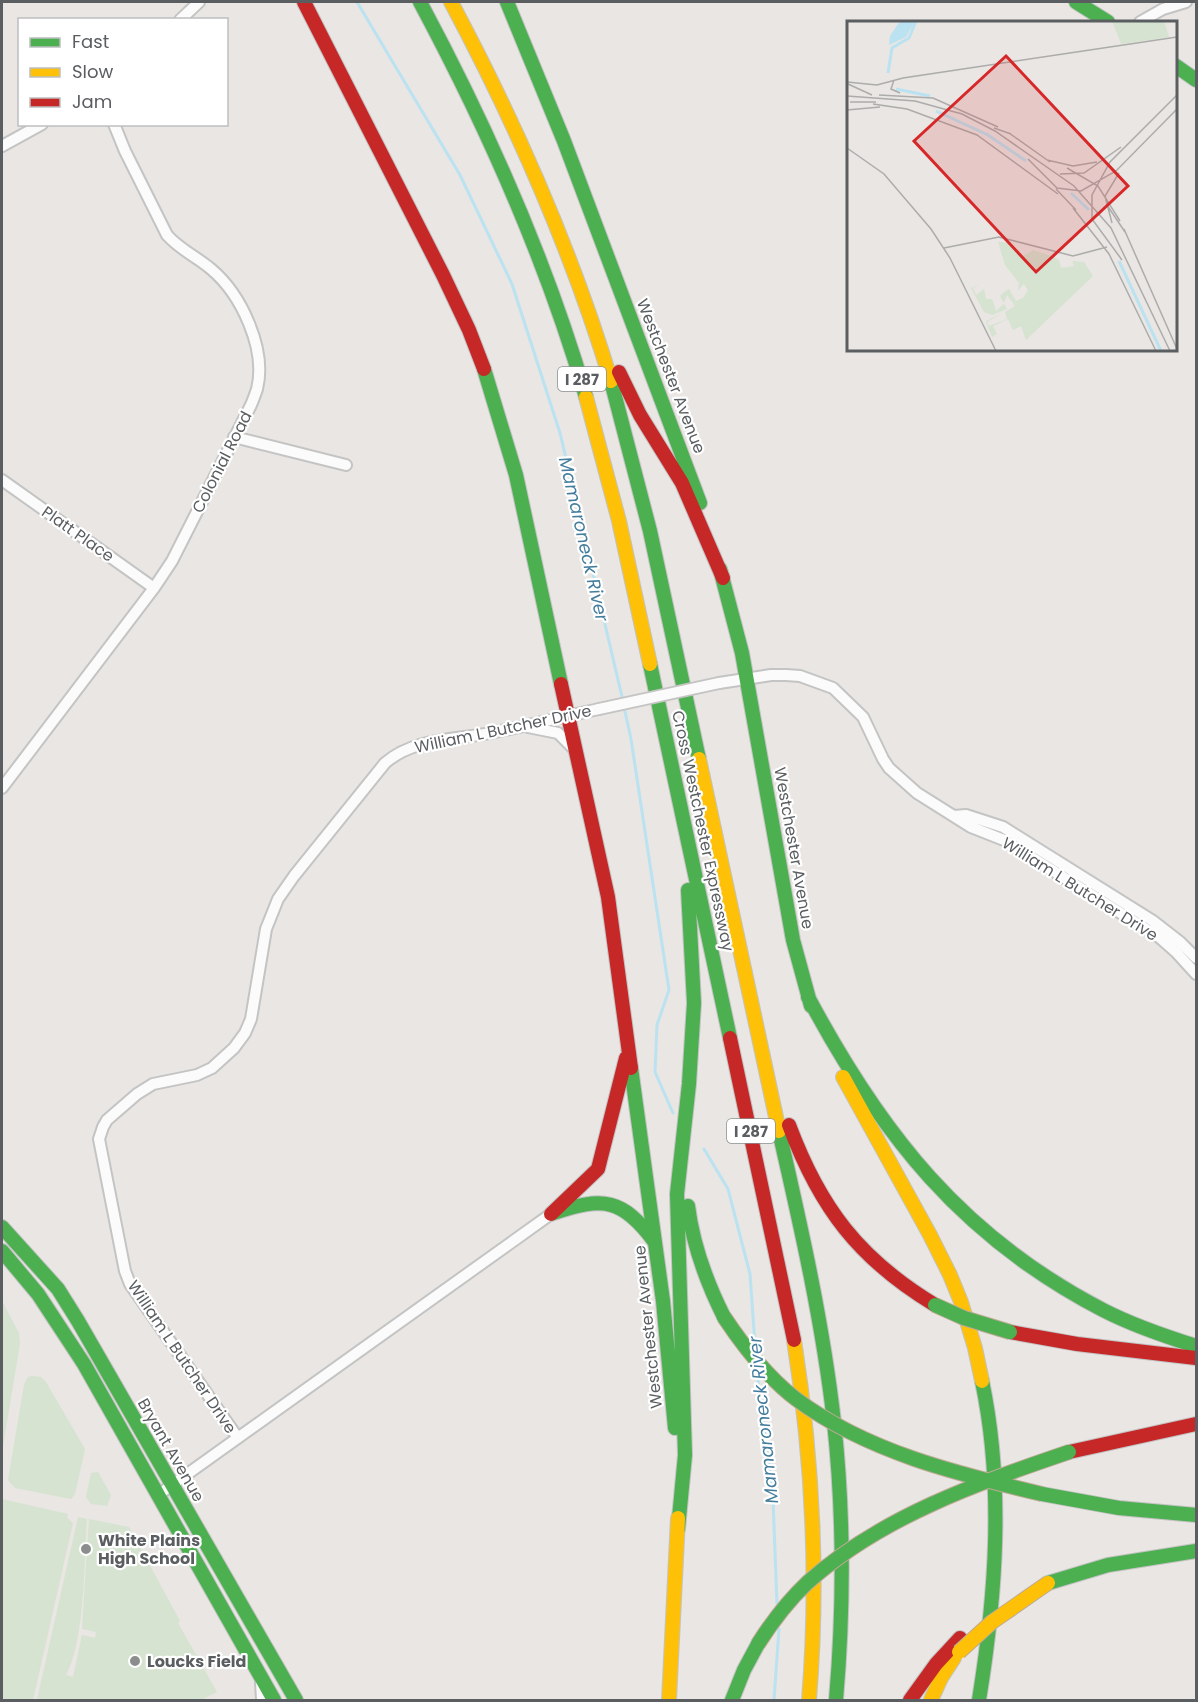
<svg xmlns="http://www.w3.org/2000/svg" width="1198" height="1702" viewBox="0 0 1198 1702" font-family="Poppins,sans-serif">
<rect width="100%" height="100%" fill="#e9e6e3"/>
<!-- green -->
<path fill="#d5e3d0" d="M2 1301 19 1333 20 1344 2 1452Z
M31 1376 41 1377 46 1382 85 1449 75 1494 71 1499 15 1488 8 1480 24 1385 27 1378Z
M98 1472 111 1495 107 1506 91 1504 86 1497 91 1473Z
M2 1499 68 1514 67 1518 73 1523 33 1700H2Z
M78 1517 87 1519C84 1560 85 1641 66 1675L73 1677 82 1635 95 1638 96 1632 82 1629 89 1519 129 1527 180 1621 178 1623 217 1692 205 1698V1700H37Z"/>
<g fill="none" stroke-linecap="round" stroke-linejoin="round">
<!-- stream -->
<path stroke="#bbe2f0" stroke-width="3" d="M357 2 460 175 512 284 560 433 623 701
M624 707 631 739 669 990 657 1025 655 1072 673 1113
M704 1149 728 1189 750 1274 755 1345
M757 1372 773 1499 777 1604
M774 1700 779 1629"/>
<!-- street casing -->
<g stroke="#c3c4c3" stroke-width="14">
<path id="street" d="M180 20 199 2
M1140 22 1163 9 1186 2
M2 146 42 124
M234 437 346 465
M2 480 154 588
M719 683 771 675H786L800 676 833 688 863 717 883 759 889 768 917 793 971 827 1004 840 1159 937 1176 952 1196 974
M528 727 558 733 574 749
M2 788 154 588 172 561 250 407C253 401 255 395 257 389 267 349 241 294 211 269 197 257 179 249 167 235L125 151 114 124
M954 816 966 815 1003 827 1153 921 1180 942 1196 958
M238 1438 130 1284 125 1271 99 1139 103 1127 107 1120 137 1094 153 1084 197 1075 212 1068 234 1048 245 1033 251 1019 266 929 278 899 294 876 385 763C414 738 454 740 490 733 526 726 563 717 599 709
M158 1495 551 1214
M261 1682 262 1700"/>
</g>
<!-- fast casing -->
<g stroke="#c3c3c3" stroke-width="16">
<path id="fast" d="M420 2C488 129 546 259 586 397
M507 2 564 141 700 503
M1076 2 1108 22
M1176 66 1196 80
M484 369 516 475 561 684
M611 381 650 531 699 759
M720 569 742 653 793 940 811 1006
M650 664 730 1038
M808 997C881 1134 962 1237 1103 1310 1132 1325 1164 1336 1196 1346
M631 1068 663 1301 675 1428
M779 1131C801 1227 823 1324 834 1422 844 1515 844 1607 836 1700
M688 1206C693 1246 706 1281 724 1317
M554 1213C603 1196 623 1199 654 1241
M2 1227 58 1289 78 1321 296 1700
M2 1251 38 1294 84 1364 274 1700
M1042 1494 1119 1508 1196 1515
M678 1529 685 1455 677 1194 689 1084 694 1003 688 890
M1048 1583 1108 1565 1196 1551
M732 1700 744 1670 758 1644
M979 1700C996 1595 1004 1486 982 1381"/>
</g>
<!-- slow casing -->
<g stroke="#c3c3c3" stroke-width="16">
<path id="slow" d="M451 2C516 124 571 249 611 381
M586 397 619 521 650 664
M699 759 779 1131
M843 1077 930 1235 950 1275 961 1302 975 1348 982 1381
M794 1340C813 1461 819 1577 809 1700
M669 1700 678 1518
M931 1700 941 1678 954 1658"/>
</g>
<!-- jam casing -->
<g stroke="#c3c3c3" stroke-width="16">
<path id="jam" d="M304 2 443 275 469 330 484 369
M619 372 640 415 682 483 723 578
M561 684 608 897 631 1068
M730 1038 794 1340
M789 1125C820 1208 859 1259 935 1305
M551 1214 598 1169 626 1058
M1010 1332 1077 1344 1196 1358
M1069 1452 1196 1424
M910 1700 936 1664 960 1638"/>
</g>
<!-- street -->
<use href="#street" stroke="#fcfbfb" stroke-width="10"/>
<!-- fast -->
<use href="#fast" stroke="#4caf50" stroke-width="14"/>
<!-- slow -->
<use href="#slow" stroke="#ffc107" stroke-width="14"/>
<!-- jam -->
<use href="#jam" stroke="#c62828" stroke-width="14"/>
<!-- street-bridge casing -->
<g stroke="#c3c4c3" stroke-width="14" stroke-linecap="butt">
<path id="street-bridge" d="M599 709 719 683"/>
</g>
<!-- fast-bridge casing -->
<g stroke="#bcaa94" stroke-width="16" stroke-linecap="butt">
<path id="fast-bridge" d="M935 1305 964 1318 1010 1332
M724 1317C744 1347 767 1377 796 1399 867 1452 958 1474 1042 1494
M758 1644C772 1622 788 1601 807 1583 880 1517 978 1483 1069 1452"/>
</g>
<!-- slow-bridge casing -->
<g stroke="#bcaa94" stroke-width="16" stroke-linecap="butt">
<path id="slow-bridge" d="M959 1652 992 1622 1048 1583"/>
</g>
<!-- street-bridge -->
<use href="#street-bridge" stroke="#fcfbfb" stroke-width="10"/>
<!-- fast-bridge -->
<use href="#fast-bridge" stroke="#4caf50" stroke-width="14"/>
<!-- slow-bridge -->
<use href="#slow-bridge" stroke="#ffc107" stroke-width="14"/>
</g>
<!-- markers -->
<g fill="#8c8e8e" stroke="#fff" stroke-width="2">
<circle cx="86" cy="1549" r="6"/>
<circle cx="135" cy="1661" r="6"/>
</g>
<g text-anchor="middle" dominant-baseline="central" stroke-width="4.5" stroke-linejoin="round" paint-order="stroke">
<!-- shield labels -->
<g fill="#fff" stroke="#8c8e90" stroke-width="1.5">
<rect x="558" y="367" width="48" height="24" rx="4.5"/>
<rect x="727" y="1119" width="48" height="24" rx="4.5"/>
</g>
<g font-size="15" font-weight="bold" fill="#5a5e61">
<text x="582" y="379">I 287</text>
<text x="751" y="1131">I 287</text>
</g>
<!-- street labels -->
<g font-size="16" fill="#5a5e61" stroke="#fff">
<text transform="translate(671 376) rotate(69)">Westchester Avenue</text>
<text transform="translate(222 462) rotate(-63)">Colonial Road</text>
<text transform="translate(78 534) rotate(35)">Platt Place</text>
<text transform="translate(503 729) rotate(-12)">William L Butcher Drive</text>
<text transform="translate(703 831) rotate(78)">Cross Westchester Expressway</text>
<text transform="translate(794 848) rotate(80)">Westchester Avenue</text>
<text transform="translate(1080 889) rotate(32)">William L Butcher Drive</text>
<text transform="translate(648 1327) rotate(-96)">Westchester Avenue</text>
<text transform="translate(182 1357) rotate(56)">William L Butcher Drive</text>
<text transform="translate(171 1450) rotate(60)">Bryant Avenue</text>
</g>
<!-- poi labels -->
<g font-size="16" font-weight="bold" fill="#5a5e61" stroke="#fff" text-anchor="start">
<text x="98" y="1540">White Plains<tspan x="98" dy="18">High School</tspan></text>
<text x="147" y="1661">Loucks Field</text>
</g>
<!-- water labels -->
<g font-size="18" font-style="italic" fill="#447d9d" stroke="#fff">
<text transform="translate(584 539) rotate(77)">Mamaroneck River</text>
<text transform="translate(763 1420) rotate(-96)">Mamaroneck River</text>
</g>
</g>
<!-- overview -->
<g transform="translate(847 21)">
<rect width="330" height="330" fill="#e9e6e3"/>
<path d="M265 0H317L322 16 274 23ZM151 221 164 222 174 236 186 229 205 235 212 239 214 247 227 245 225 240 237 241 246 255 179 319 174 305 166 309 161 298 146 305 150 313 145 316 139 301V300L156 292 140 301 142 305 160 298 158 291 168 285 160 274 157 282 153 275 157 271 162 268 169 280 176 277 181 269 177 263 171 269 172 262 158 244ZM133 263 126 267 129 274 137 268 139 278H145L149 290 157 283 160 288 145 294 137 291 124 267Z" fill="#d5e3d0"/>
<path d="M53 0H68L59 16 42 24 43 15Z" fill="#bbe2f0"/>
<path fill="none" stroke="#bbe2f0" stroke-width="3" d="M41 52 45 27 62 17 69 0M49 68 83 75M89 90 141 114 179 140M224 172 242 189M272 240 314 330"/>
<path fill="none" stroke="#acacab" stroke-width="1.5" d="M47 59 44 68 53 72M0 61 30 64 56 57 330 16M1 63 25 74M32 74 86 77 151 106M0 75 68 80 115 93 148 110 227 165 264 207 323 330M3 81H29M26 83 60 88 130 114 211 173M0 89 33 86M330 93V131M147 107 164 113M162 112 203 141M0 127 37 153 84 208 103 237 149 330M181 138 210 167 234 170 269 150 330 88M200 139 226 145 250 141M220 147 251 165 273 200M213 153 237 152 274 126M209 168 229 189M260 184 278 211M226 187 262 233 309 330M265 202 258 175 272 152M277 208 330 328M97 227 152 216 226 235 260 226M275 239 245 198V174L263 141 330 74"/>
<path fill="#d62828" fill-opacity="0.15" stroke="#d62828" stroke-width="3" d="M159 35 281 165 189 251 67 120Z"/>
<rect width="330" height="330" fill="none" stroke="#5a5e61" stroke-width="3"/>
</g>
<!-- border -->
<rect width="1198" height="1702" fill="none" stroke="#5a5e61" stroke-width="6"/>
<!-- legend -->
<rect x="18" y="18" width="210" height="108" fill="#ffffff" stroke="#bdbfc0" stroke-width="1.5"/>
<rect x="30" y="38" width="30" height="9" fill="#4caf50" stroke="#bdbfc0" stroke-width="1.5"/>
<text x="72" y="48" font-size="18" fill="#5a5e61">Fast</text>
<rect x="30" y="68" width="30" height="9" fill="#ffc107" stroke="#bdbfc0" stroke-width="1.5"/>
<text x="72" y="78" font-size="18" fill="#5a5e61">Slow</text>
<rect x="30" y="98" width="30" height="9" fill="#c62828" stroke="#bdbfc0" stroke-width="1.5"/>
<text x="72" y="108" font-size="18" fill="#5a5e61">Jam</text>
</svg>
